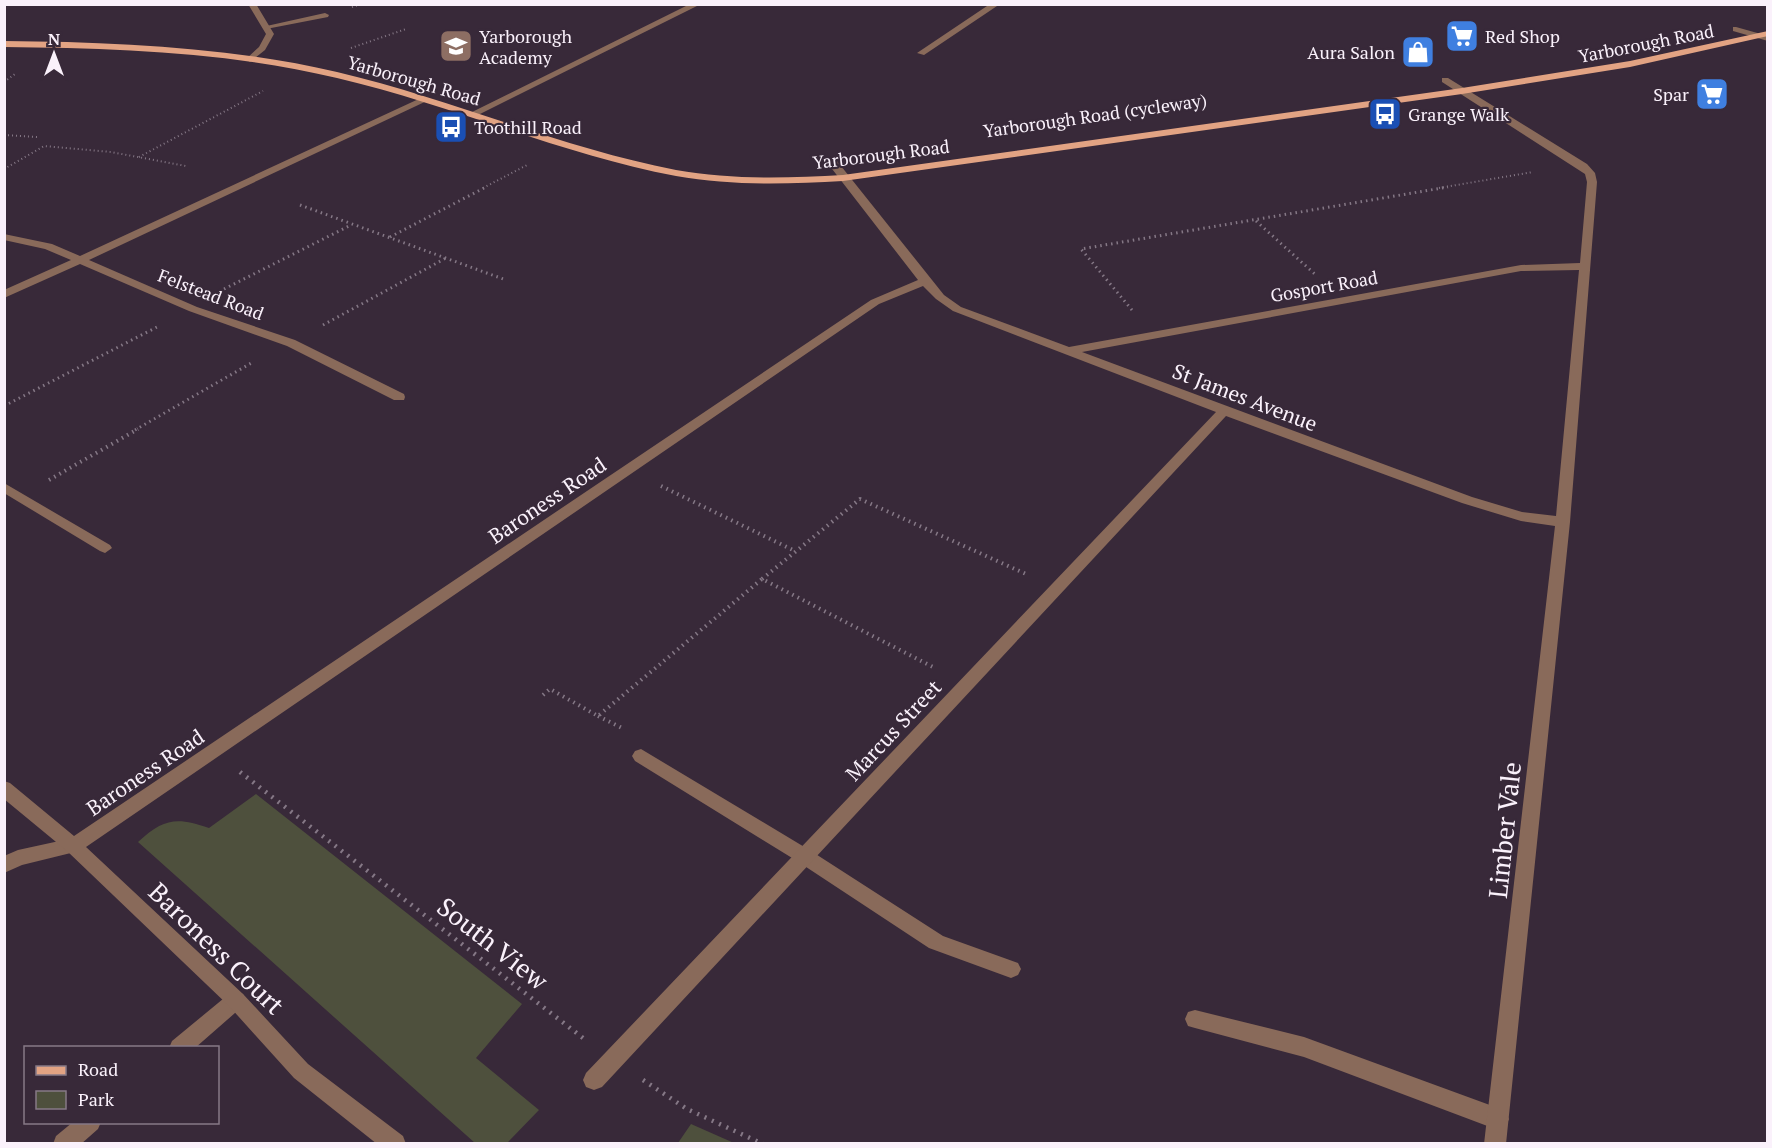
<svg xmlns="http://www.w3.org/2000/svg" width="1772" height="1148" viewBox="0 0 1772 1148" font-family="'PT Serif',serif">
<rect width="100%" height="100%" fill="#382939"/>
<!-- green -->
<path fill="#4e503d" d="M256 794 522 1004 476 1058 539 1110 507 1143H475L138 842C164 818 177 817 209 828Z
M691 1124 734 1143H678Z"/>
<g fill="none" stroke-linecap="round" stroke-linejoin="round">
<!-- path-far3 -->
<path stroke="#857886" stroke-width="2" stroke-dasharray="1 3" stroke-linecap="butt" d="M352 7 362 4
M351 48 406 29
M4 82 15 74
M4 135 38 137
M139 157 263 91
M4 169 44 146 111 152 186 166
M483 188 529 164
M1439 188 1533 172"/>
<!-- path-far2 -->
<path stroke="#857886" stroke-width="3" stroke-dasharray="1.5 4" stroke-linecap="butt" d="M300 205 506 280
M1256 221 1317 276
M390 237 486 187
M224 289 351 225
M1132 310 1081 249 1448 187
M323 325 446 258
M4 406 157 327
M135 430 253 362"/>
<!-- path-far1 -->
<path stroke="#857886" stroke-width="4" stroke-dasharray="1.5 4.5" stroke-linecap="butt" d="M49 480 138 429
M661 486 795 551
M762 579 860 499 1026 574
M543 695 550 689 598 716 762 579 935 668
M598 716 624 729"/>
<!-- path -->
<path stroke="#857886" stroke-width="4.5" stroke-dasharray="2 6" stroke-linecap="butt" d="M240 772 583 1038
M643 1080 687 1109 763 1144"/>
<!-- lane -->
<path fill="#896a5a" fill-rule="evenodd" d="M325 13 329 15 328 17 266 29 262 27Z
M641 749 811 851 943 936 1018 963 1021 969 1018 975 1011 978 929 948 797 861 635 761 632 756 635 751Z
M73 838 79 841 82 846 79 851 22 865 4 873V856L18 850Z
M236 991 243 994 246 1000 243 1006 195 1048H169L172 1041 229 994Z
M1195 1010 1304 1037 1498 1108 1506 1112 1509 1119 1506 1126 1498 1130 1304 1057 1195 1028 1188 1026 1185 1019 1188 1012Z
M73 1122H101L98 1129 81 1144H53L56 1136Z"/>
<!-- street -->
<path fill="#896a5a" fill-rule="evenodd" d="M248 4H256L274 34 265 50 250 62 246 59 259 47 266 34Z
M690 4H701L476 116 468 114Z
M990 4H1000L924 55 917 53Z
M1736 27 1768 36V41L1733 31V27Z
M1442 78H1448L1587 164 1595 173 1597 182 1570 522 1506 1144H1484L1555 526 1521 521 1462 503 1226 416 602 1087 594 1090 586 1087 583 1080 586 1073 1216 412 953 311 936 299 923 286 879 304 86 847 243 994 308 1064 403 1136 406 1144H377L294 1078 229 1006 67 851 4 799V781L10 783 74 836 871 300 918 280 829 165V161H837L944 295 961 307 1069 347 1521 265 1580 263 1587 182 1585 174 1442 82ZM1579 270 1556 516 1522 512 1472 497 1082 352 1521 271Z
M423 97 431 99 89 260 197 307 295 340 404 394 405 397 404 400H394L287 346 189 311 80 264 4 298V290L71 260 45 249 4 240V234L52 244 80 256Z
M4 483 110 545 112 548 105 553 100 551 4 493Z"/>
<!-- primary -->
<path fill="#e2a383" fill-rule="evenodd" d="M1768 31V36L1630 67 1462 94 843 181C788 184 731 186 676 176 560 154 452 105 337 78 229 52 116 48 4 47V41C116 42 229 47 337 72 452 99 561 148 676 170 731 180 788 178 843 175L1462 88 1630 61Z"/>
</g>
<!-- icons -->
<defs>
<g id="supermarket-square" transform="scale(1.725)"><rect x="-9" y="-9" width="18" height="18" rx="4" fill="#3f7fe0" stroke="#382939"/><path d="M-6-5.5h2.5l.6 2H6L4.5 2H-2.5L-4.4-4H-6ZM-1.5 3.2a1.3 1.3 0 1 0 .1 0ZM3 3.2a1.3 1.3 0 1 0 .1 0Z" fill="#fff"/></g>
<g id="school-square" transform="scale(1.725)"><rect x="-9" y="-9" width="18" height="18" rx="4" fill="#8d6e63" stroke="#382939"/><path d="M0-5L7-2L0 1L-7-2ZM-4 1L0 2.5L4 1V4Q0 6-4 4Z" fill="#fff"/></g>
<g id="shop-square" transform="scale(1.725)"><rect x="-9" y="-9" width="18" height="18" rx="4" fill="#3f7fe0" stroke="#382939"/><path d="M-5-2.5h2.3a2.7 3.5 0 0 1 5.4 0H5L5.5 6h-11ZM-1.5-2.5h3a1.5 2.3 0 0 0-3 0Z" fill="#fff"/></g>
<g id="bus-square" transform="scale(1.725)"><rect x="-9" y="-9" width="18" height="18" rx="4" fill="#1a4fb4" stroke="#382939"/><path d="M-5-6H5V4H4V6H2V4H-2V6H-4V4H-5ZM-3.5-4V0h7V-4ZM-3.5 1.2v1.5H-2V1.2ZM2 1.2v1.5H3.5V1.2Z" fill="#fff"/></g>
</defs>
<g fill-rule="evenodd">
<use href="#supermarket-square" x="1462" y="36"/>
<use href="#school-square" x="456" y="46"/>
<use href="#shop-square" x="1418" y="52"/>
<use href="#supermarket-square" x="1712" y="94"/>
<use href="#bus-square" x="1385" y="114"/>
<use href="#bus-square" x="451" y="127"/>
</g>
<g text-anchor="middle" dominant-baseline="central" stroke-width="4.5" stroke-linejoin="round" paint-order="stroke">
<!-- far-poi labels -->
<g font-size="18" fill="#faf1fb" stroke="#382939" text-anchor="start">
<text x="479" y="36">Yarborough<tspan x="479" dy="21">Academy</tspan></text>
<text x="1485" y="36">Red Shop</text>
<text x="1395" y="52" text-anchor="end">Aura Salon</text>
<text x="1689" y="94" text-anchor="end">Spar</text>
<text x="1408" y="114">Grange Walk</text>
<text x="474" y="127">Toothill Road</text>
</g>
<!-- far-street labels -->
<g font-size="18" fill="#faf1fb" stroke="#382939">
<text transform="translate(1646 43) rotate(-11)">Yarborough Road</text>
<text transform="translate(414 80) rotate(16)">Yarborough Road</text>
<text transform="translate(1095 115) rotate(-8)">Yarborough Road (cycleway)</text>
<text transform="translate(881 154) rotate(-7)">Yarborough Road</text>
<text transform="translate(1324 286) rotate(-10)">Gosport Road</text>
<text transform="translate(211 294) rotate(21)">Felstead Road</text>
</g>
<!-- street labels -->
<g font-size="21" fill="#faf1fb" stroke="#382939">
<text transform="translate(1245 397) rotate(21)">St James Avenue</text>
<text transform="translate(547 500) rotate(-34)">Baroness Road</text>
<text transform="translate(893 730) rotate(-47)">Marcus Street</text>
<text transform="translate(145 772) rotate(-34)">Baroness Road</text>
</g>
<!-- near-street labels -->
<g font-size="26" fill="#faf1fb" stroke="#382939">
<text transform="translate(1504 830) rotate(-84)">Limber Vale</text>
<text transform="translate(493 943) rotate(38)">South View</text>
<text transform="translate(217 948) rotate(44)">Baroness Court</text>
</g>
</g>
<!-- border -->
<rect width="1772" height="1148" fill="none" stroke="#faf1fb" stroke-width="12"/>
<!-- legend -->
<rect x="24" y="1046" width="195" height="78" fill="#382939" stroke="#867987" stroke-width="1.5"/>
<rect x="36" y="1066" width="30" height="9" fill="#e2a383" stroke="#867987" stroke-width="1.5"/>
<text x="78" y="1076" font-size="18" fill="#faf1fb">Road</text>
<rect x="36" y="1091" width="30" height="18" fill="#4e503d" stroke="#867987" stroke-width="1.5"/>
<text x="78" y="1106" font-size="18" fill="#faf1fb">Park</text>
<!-- north arrow -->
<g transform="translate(54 54)" stroke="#382939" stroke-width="4.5" paint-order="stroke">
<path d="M0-4.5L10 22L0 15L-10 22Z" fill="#faf1fb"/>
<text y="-9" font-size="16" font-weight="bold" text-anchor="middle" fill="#faf1fb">N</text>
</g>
</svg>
